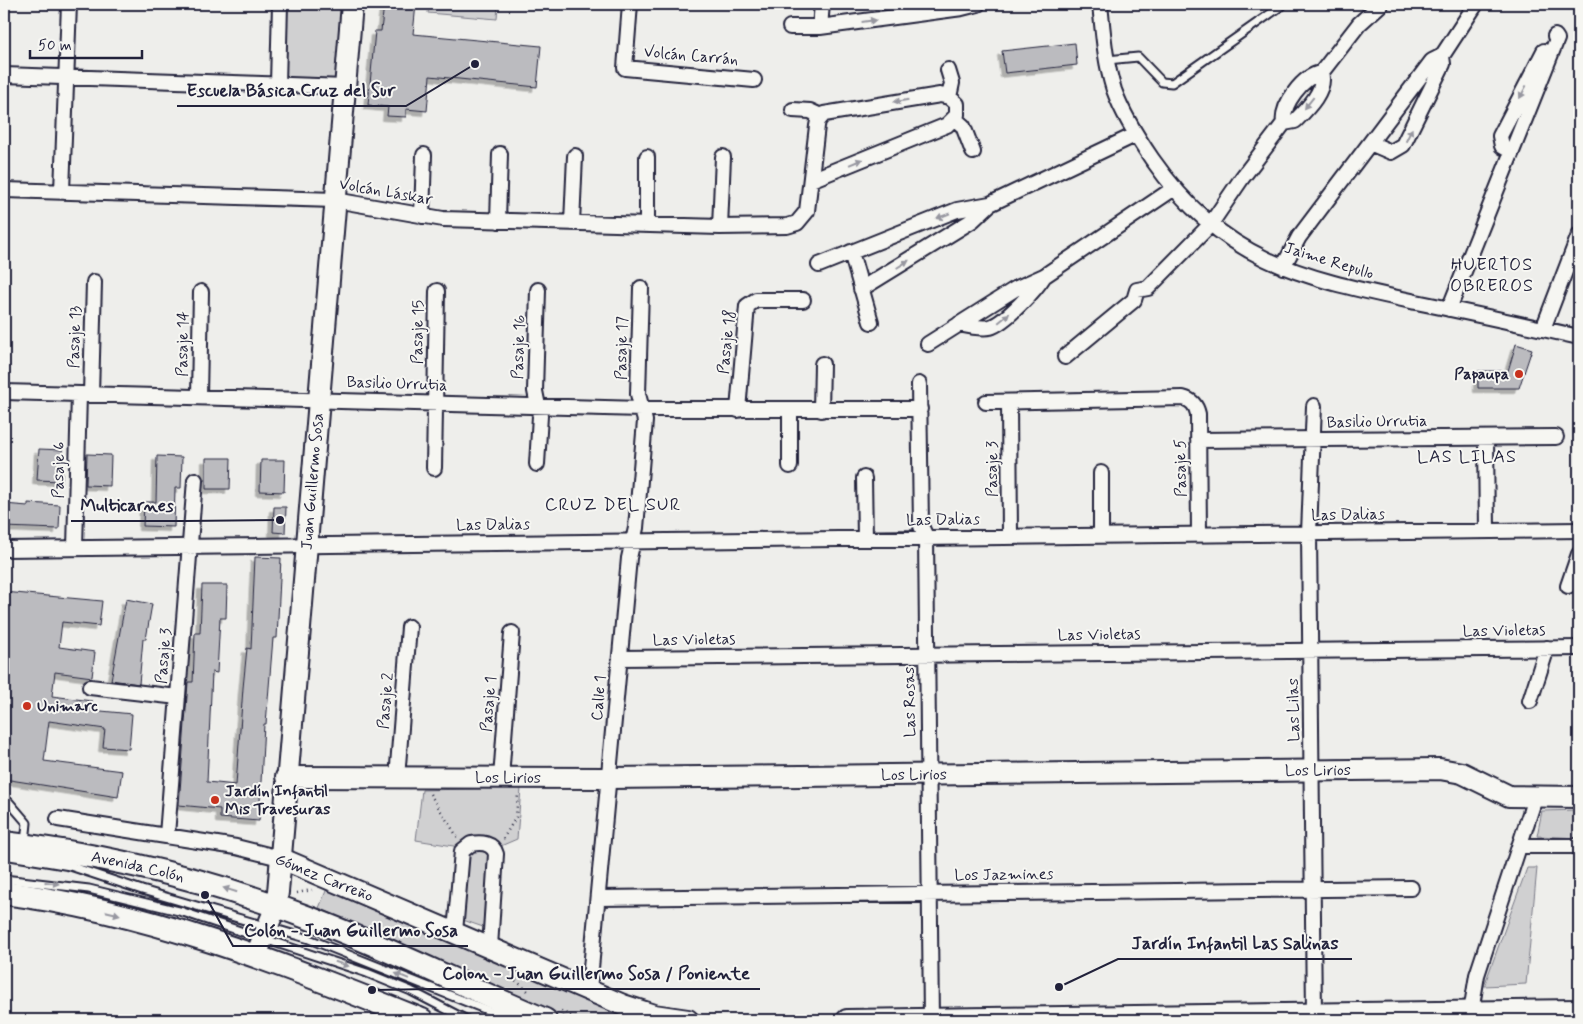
<svg xmlns="http://www.w3.org/2000/svg" width="1583" height="1024" viewBox="0 0 1583 1024" font-family="Mynerve,sans-serif">
<defs>
<filter id="shadow"><feDropShadow dx="-4.5" dy="4.5" stdDeviation="0" flood-color="#0004"/></filter>
</defs>
<rect width="100%" height="100%" fill="#eeeeeb"/>
<filter id="ink" filterUnits="userSpaceOnUse"><feTurbulence type="fractalNoise" baseFrequency=".02" numOctaves="2"/><feDisplacementMap in="SourceGraphic" scale="10" xChannelSelector="R" yChannelSelector="G"/><feConvolveMatrix kernelMatrix="1 2 1 2 8 2 1 2 1" color-interpolation-filters="sRGB"/></filter>
<g filter="url(#ink)">
<!-- green -->
<path fill="#d0d0d1" stroke="#797986" d="M282 4H349L341 83 281 80Z
M429 4H498L497 19 428 13Z
M521 788 517 839 489 851 483 927 463 920 466 848 416 840 422 790Z
M1579 810V838L1537 836 1542 811Z
M1527 868H1537L1526 984 1484 986Z
M328 886 548 984 639 1020H573L319 908Z"/>
<!-- building -->
<path fill="#bbbbbf" stroke="#22223b" filter="url(#shadow)" d="M384 4H416L413 34 541 46 537 87 430 76 427 111 406 109V117L387 116 388 107 368 105 375 31H381Z
M1075 43 1077 65 1005 73 1002 51Z
M1516 344 1532 349 1519 388H1478V371H1508Z
M39 449 63 450 62 481 37 480Z
M87 454 111 455 110 486 86 485Z
M157 456 182 457 181 488H175L174 527 143 526 144 502H156Z
M206 458H231L230 489H206Z
M261 460H285L284 492 260 491Z
M28 503 60 505 59 529 4 527V504L28 506Z
M274 507H286L285 533 273 532Z
M255 557 281 558 277 638H273L266 724H264L259 821 220 818V809L179 805 188 682H193L195 633H200L202 585H227L226 618H220L217 673 212 672 207 782 236 785 243 688 247 648 251 649Z
M4 592 102 601 99 626 62 622 59 647 95 652 92 677 55 672 52 696 92 701 91 710 132 714 129 749 103 747 105 729 49 721 44 761 122 771 118 797 4 779Z
M126 599 152 604 146 639H143L139 684 111 680Z"/>
<g fill="none" stroke-linecap="round" stroke-linejoin="round">
<!-- lane casing -->
<g stroke="#22223b" stroke-width="11">
<path id="lane" d="M1107 60 1138 57 1162 82 1172 83 1284 4
M4 801 9 802 27 823 25 843
M4 855 70 866 142 890 309 939 512 1020
M4 879 89 889 183 912 367 973 411 991 467 1020"/>
</g>
<!-- street casing -->
<g stroke="#22223b" stroke-width="18">
<path id="street" d="M630 4 625 68 754 80
M1100 4C1103 33 1105 62 1114 90 1123 115 1137 137 1152 159 1224 262 1300 277 1416 302 1471 313 1525 325 1579 337
M790 27H820L962 8 978 4
M820 27 822 4
M948 70 952 83 949 97
M4 75 345 87
M278 84 280 4
M793 110 810 111 821 116
M955 119 963 126 973 152
M1284 123 1295 121C1306 110 1327 90 1321 73
M1370 143 1391 152 1403 145 1443 64 1442 56
M1512 152 1502 146 1500 136 1544 51
M4 190 335 200 443 219 720 227 787 226 797 223 807 211 817 126 818 121 824 114 940 95 949 97 957 104V115L947 125 811 180
M62 191 69 4
M422 216 424 155
M498 221 500 154
M572 223 575 156
M647 225V157
M720 227 723 157
M851 252 871 322
M819 265 957 210 990 204 1135 135
M1283 267 1299 237 1432 61 1442 56 1476 4
M861 289 973 220 990 204
M1449 309 1557 39 1555 36
M959 324C968 326 981 329 990 327 1005 323 1036 289 1044 276
M1543 329 1579 235
M928 344 1015 289 1044 276 1173 189
M1065 357 1134 300 1137 290 1148 288 1210 225 1242 178 1284 123C1281 105 1303 76 1321 73L1359 24 1381 4
M919 384 921 526 926 537 931 1020
M4 392 642 409H920
M91 394 94 282
M199 396 201 292
M986 402 1183 398C1192 400 1196 405 1198 414L1199 534
M1009 402 1010 536
M1314 406 1309 533 1314 1014
M738 410 747 306 756 300H803
M790 410V466
M821 410 822 364
M1486 438 1487 531
M1198 440 1556 437
M537 464 540 416 535 391 538 290
M434 468 437 291
M1101 473V535
M864 478 865 538
M75 548 79 394
M4 549 1579 530
M1568 586 1579 554
M620 658 1579 648
M90 687 178 697
M1530 701 1547 648
M397 778 409 627
M501 778 512 633
M58 819 236 847 280 858
M167 835 195 480
M1519 846H1579
M599 898 1411 888
M455 932 462 851 471 844C481 842 493 843 496 854L490 947
M589 990 629 558 636 528 645 421 638 394 641 288
M1471 1012 1477 975 1535 798"/>
</g>
<!-- secondary casing -->
<g stroke="#22223b" stroke-width="24">
<g id="secondary">
<path id="s1" d="M286 777 609 778 1440 769 1462 773 1509 796 1579 797"/>
<path d="M280 858 623 1005 654 1015 688 1020"/>
<path id="s2" d="M256 955 276 906 278 892 352 4"/>
<path d="M847 1020 1579 1010"/>
</g>
</g>
<!-- primary casing -->
<g stroke="#22223b" stroke-width="26">
<g id="primary">
<path id="s3" d="M4 843C108 855 210 880 309 918 389 948 466 987 545 1020"/>
<path d="M4 893C150 911 286 966 422 1020"/>
</g>
</g>
<!-- path -->
<path stroke="#22223b" stroke-width="2.5" stroke-dasharray="1 4" stroke-linecap="butt" d="M430 794 458 838
M503 839 516 817 518 794
M297 893 312 890
M512 977 529 992
M561 1011 580 1020"/>
<!-- lane -->
<use href="#lane" stroke="#f6f6f2" stroke-width="7"/>
<!-- street -->
<use href="#street" stroke="#f6f6f2" stroke-width="14"/>
<!-- secondary -->
<use href="#secondary" stroke="#f6f6f2" stroke-width="20"/>
<!-- primary -->
<use href="#primary" stroke="#f6f6f2" stroke-width="22"/>
</g>
<!-- one-way arrows -->
<defs><path id="oneway-solid" d="M-6-.8H1V-3.2L6.5 0L1 3.2V.8H-6Z" transform="scale(1.25)"/></defs>
<g fill="#9797a0">
<use href="#oneway-solid" transform="translate(869 21) rotate(-8)"/>
<use href="#oneway-solid" transform="translate(1523 92) rotate(118)"/>
<use href="#oneway-solid" transform="translate(901 101) rotate(171)"/>
<use href="#oneway-solid" transform="translate(1309 103) rotate(128)"/>
<use href="#oneway-solid" transform="translate(1409 135) rotate(-64)"/>
<use href="#oneway-solid" transform="translate(856 162) rotate(-22)"/>
<use href="#oneway-solid" transform="translate(943 216) rotate(159)"/>
<use href="#oneway-solid" transform="translate(903 264) rotate(-32)"/>
<use href="#oneway-solid" transform="translate(1004 318) rotate(-40)"/>
<use href="#oneway-solid" transform="translate(52 883) rotate(7)"/>
<use href="#oneway-solid" transform="translate(230 890) rotate(-163)"/>
<use href="#oneway-solid" transform="translate(113 913) rotate(14)"/>
<use href="#oneway-solid" transform="translate(342 964) rotate(17)"/>
<use href="#oneway-solid" transform="translate(402 976) rotate(-158)"/>
</g>
</g>
<!-- markers -->
<g fill="#c8321e" stroke="#f6f6f2" stroke-width="2">
<circle cx="1519" cy="374" r="5"/>
<circle cx="27" cy="706" r="5"/>
<circle cx="215" cy="800" r="5"/>
</g>
<g text-anchor="middle" dominant-baseline="central" stroke-width="4" stroke-linejoin="round" paint-order="stroke">
<!-- street labels -->
<g font-size="16" fill="#22223b" stroke="#f6f6f2">
<text transform="translate(691 56) rotate(5)">Volcán Carrán</text>
<text transform="translate(386 192) rotate(10)">Volcán Láskar</text>
<text transform="translate(1329 261) rotate(17)">Jaime Repullo</text>
<text transform="translate(418 332) rotate(-89)">Pasaje 15</text>
<text transform="translate(75 337) rotate(-88)">Pasaje 13</text>
<text transform="translate(727 342) rotate(-84)">Pasaje 18</text>
<text transform="translate(183 344) rotate(-89)">Pasaje 14</text>
<text transform="translate(519 347) rotate(-88)">Pasaje 16</text>
<text transform="translate(622 348) rotate(-89)">Pasaje 17</text>
<text transform="translate(397 384) rotate(2)">Basilio Urrutia</text>
<text transform="translate(1377 422) rotate(-1)">Basilio Urrutia</text>
<text transform="translate(1181 468) rotate(-91)">Pasaje 5</text>
<text transform="translate(992 469) rotate(-90)">Pasaje 3</text>
<text transform="translate(59 470) rotate(-89)">Pasaje 6</text>
<text stroke="none"><textPath href="#s2" startOffset="479">Juan Guillermo Sosa</textPath></text>
<text transform="translate(1348 515) rotate(-1)">Las Dalias</text>
<text transform="translate(943 520) rotate(-1)">Las Dalias</text>
<text transform="translate(493 525) rotate(-1)">Las Dalias</text>
<text transform="translate(1504 631) rotate(-1)">Las Violetas</text>
<text transform="translate(1099 635) rotate(-1)">Las Violetas</text>
<text transform="translate(694 640) rotate(-1)">Las Violetas</text>
<text transform="translate(164 656) rotate(-85)">Pasaje 3</text>
<text transform="translate(599 698) rotate(-85)">Calle 1</text>
<text transform="translate(386 701) rotate(-85)">Pasaje 2</text>
<text transform="translate(910 702) rotate(-91)">Las Rosas</text>
<text transform="translate(489 704) rotate(-85)">Pasaje 1</text>
<text transform="translate(1294 710) rotate(-91)">Las Lilas</text>
<text stroke="none"><textPath href="#s1" startOffset="1032">Los Lirios</textPath></text>
<text stroke="none"><textPath href="#s1" startOffset="628">Los Lirios</textPath></text>
<text stroke="none"><textPath href="#s1" startOffset="222">Los Lirios</textPath></text>
<text stroke="none"><textPath href="#s3" startOffset="136">Avenida Colón</textPath></text>
<text transform="translate(1004 875) rotate(-1)">Los Jazmines</text>
<text transform="translate(324 878) rotate(22)">Gómez Carreño</text>
</g>
<!-- poi labels -->
<g font-size="16" font-weight="bold" fill="#22223b" stroke="#f6f6f2" text-anchor="start">
<text x="1509" y="374" text-anchor="end">Papaupa</text>
<text x="37" y="706">Unimarc</text>
<text x="225" y="791">Jardín Infantil<tspan x="225" dy="18">Mis Travesuras</tspan></text>
</g>
<!-- neighbourhood labels -->
<g font-size="18" letter-spacing="1" fill="#22223b" stroke="#f6f6f2">
<text x="1492" y="265">HUERTOS<tspan x="1492" dy="21">OBREROS</tspan></text>
<text x="1467" y="457">LAS LILAS</text>
<text x="613" y="505">CRUZ DEL SUR</text>
</g>
</g>
<!-- callouts -->
<path fill="none" stroke="#22223b" stroke-width="2" d="M475 64L406 106H177M280 520L184 521H71M205 895L233 946H468M1059 987L1118 959H1352M372 990L431 989H760"/>
<g fill="#22223b" stroke="#f6f6f2" stroke-width="2">
<circle cx="475" cy="64" r="5"/>
<circle cx="280" cy="520" r="5"/>
<circle cx="205" cy="895" r="5"/>
<circle cx="1059" cy="987" r="5"/>
<circle cx="372" cy="990" r="5"/>
</g>
<g font-size="18" text-anchor="middle" font-weight="bold" fill="#22223b" stroke="#f6f6f2" stroke-width="4" stroke-linejoin="round" paint-order="stroke">
<text x="291" y="96">Escuela Básica Cruz del Sur</text>
<text x="127" y="511">Multicarnes</text>
<text x="351" y="936">Colón - Juan Guillermo Sosa</text>
<text x="1235" y="949">Jardín Infantil Las Salinas</text>
<text x="596" y="979">Colon - Juan Guillermo Sosa / Poniente</text>
</g>
<!-- margin -->
<rect width="1583" height="1024" fill="none" stroke="#f6f6f2" stroke-width="20"/>
<rect x="10" y="10" width="1563" height="1004" fill="none" stroke="#22223b" stroke-width="2" filter="url(#ink)"/>
<!-- scale -->
<path d="M30 50v8h112v-8" fill="none" stroke="#22223b" stroke-width="2.5"/>
<text x="38" y="50" font-size="15" fill="#22223b" stroke="#f6f6f2" stroke-width="4" paint-order="stroke">50 m</text>
</svg>
